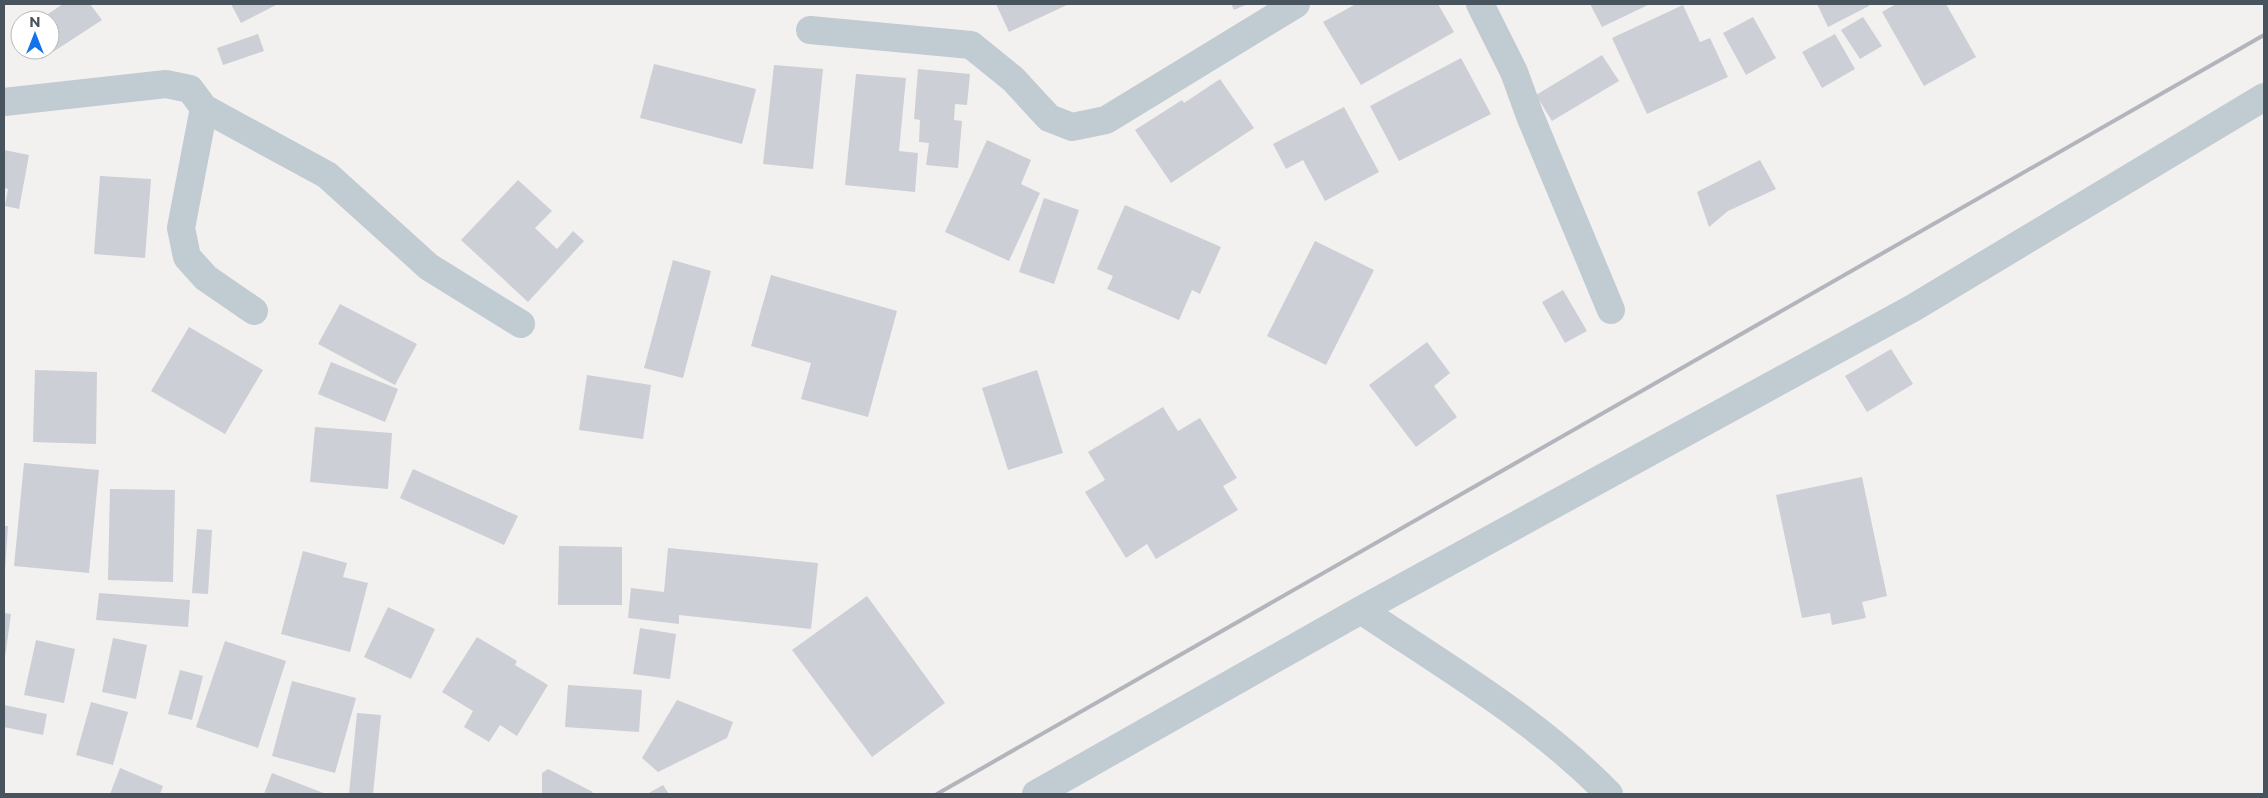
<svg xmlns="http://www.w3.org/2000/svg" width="2268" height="798" viewBox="0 0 2268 798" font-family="Montserrat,sans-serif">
<rect width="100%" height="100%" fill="#f3f0f0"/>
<!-- building -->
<path fill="#cccfd5" d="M63 4H90L102 20 42 59 36 50H50V20H39Z
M231 4H278L241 23Z
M996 4H1069L1009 32Z
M1231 4H1248L1234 10Z
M1356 4H1438L1454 32 1361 85 1323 22Z
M1590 4H1650L1602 27Z
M1817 4H1868L1869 6 1828 27Z
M1896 4H1946L1976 57 1924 86 1882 12Z
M1683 5 1700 42 1710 38 1728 77 1647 114 1612 38Z
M1753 17 1776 58 1746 75 1723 33Z
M1863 17 1882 46 1860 59 1841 30Z
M258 34 264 51 223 65 217 48Z
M1835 34 1855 69 1822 88 1802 52Z
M1602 55 1619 81 1552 121 1536 95Z
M1461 58 1491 114 1399 161 1370 106Z
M654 64 756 89 742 144 640 118Z
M774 65 823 69 813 169 763 164Z
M918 69 970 74 967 105 955 104 954 120 962 121 958 168 926 165 929 143 919 142 920 120 914 119Z
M856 74 906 78 899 151 918 153 915 192 845 185Z
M1220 79 1254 128 1171 183 1135 130 1182 100 1184 103Z
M1344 107 1379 172 1325 201 1303 160 1286 169 1273 144Z
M987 140 1031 160 1021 184 1040 193 1009 261 945 232Z
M4 150 29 155 19 209 5 206 8 189 4 188Z
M1760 160 1776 189 1728 211 1709 227 1697 192Z
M100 176 151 179 145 258 94 254Z
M518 180 552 211 535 228 557 249 573 231 584 241 528 302 461 240Z
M1044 198 1079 210 1054 284 1019 272Z
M1125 205 1221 247 1200 294 1192 290 1179 320 1107 289 1113 276 1097 269Z
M1315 241 1374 270 1326 365 1267 336Z
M673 260 711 271 683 378 644 368Z
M771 275 897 311 868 417 801 399 811 363 751 346Z
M1563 290 1587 331 1565 343 1542 302Z
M340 304 417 344 395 385 318 344Z
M189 327 263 370 225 434 151 391Z
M1427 342 1450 373 1434 386 1457 417 1416 447 1369 385Z
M1891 349 1913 384 1867 412 1845 376Z
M331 362 398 389 385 422 318 394Z
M35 370 97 372 96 444 33 442Z
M1037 370 1063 453 1008 470 982 388Z
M587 375 651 385 643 439 579 430Z
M1163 407 1178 431 1200 418 1237 478 1223 486 1238 510 1156 559 1147 544 1126 558 1085 492 1105 480 1088 452Z
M315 427 392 433 388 489 310 482Z
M24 463 99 470 89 573 14 566Z
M413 469 518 516 504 545 400 498Z
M1862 477 1887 596 1862 602 1866 618 1832 625 1830 613 1802 618 1776 495Z
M110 489 175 490 173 582 108 580Z
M4 526H8L5 570H4Z
M197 529 212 530 208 594 192 593Z
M559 546 622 547V605H558Z
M668 548 818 563 811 629 679 615V624L628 618 631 588 664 592Z
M303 551 347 563 343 577 368 583 350 652 281 634Z
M99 593 190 600 188 627 96 620Z
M867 596 945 703 872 757 792 650Z
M388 607 435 629 411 679 364 657Z
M4 613 11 614 5 657H4Z
M640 628 676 634 670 679 633 674Z
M477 637 517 661 515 665 548 685 517 736 500 725 489 742 464 727 473 711 442 692Z
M113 638 147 645 136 699 102 692Z
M36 640 75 649 64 703 24 695Z
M225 641 286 661 258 748 196 727Z
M180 670 203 676 192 720 168 714Z
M292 681 356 698 335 773 272 756Z
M568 685 642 690 639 732 565 727Z
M677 700 733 722 727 738 658 772 642 758Z
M91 702 128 712 113 765 76 755Z
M4 705 47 714 43 735 4 727Z
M357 713 381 715 373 794H349Z
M120 768 163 786 160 794H110Z
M548 769 593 792 591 794H542V773Z
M272 773 326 794H264Z
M663 785 669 794H647Z"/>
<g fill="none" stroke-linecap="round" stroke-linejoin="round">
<!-- minor -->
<path stroke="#c0cbd2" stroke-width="28" d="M1480 4 1514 72 1530 116 1611 310
M810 30 971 45 1013 79 1049 118 1072 127 1106 120 1296 4
M4 102 166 84 190 89 204 108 181 228 187 257 206 278 254 311
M204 108 327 175 429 267 521 324
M1361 610C1446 667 1537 720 1609 794
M1036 794 1361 610 1913 308 2264 97"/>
<!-- rail -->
<path stroke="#b2b5bb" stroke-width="4" d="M937 794 2264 35"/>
</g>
<!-- border -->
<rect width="2268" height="798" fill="none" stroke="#47545e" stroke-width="10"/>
<!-- north arrow -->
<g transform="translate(35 35)"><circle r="24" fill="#ffffff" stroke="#b5bbbf"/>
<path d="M0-4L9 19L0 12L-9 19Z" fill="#1272eb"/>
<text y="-8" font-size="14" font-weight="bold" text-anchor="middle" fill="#47545e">N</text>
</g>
</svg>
